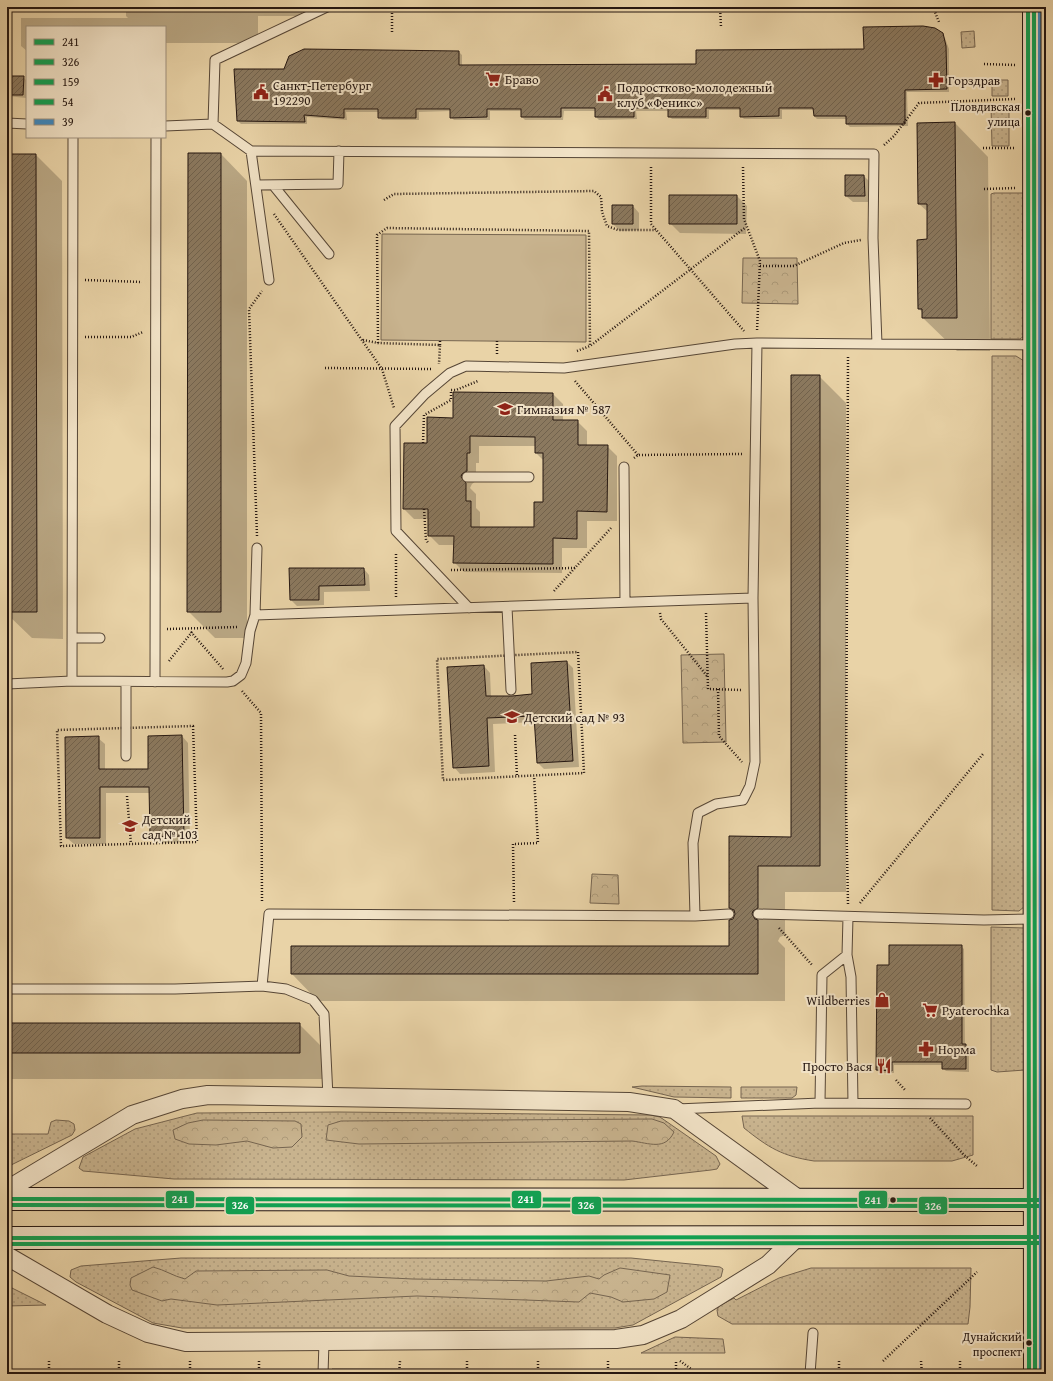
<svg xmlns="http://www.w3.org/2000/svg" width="1053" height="1381" viewBox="0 0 1053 1381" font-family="'Gentium Book Plus',serif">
<defs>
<pattern id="grass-dots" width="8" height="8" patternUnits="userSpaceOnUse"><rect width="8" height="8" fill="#c8b38e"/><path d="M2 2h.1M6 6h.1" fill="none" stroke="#ac9979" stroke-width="1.8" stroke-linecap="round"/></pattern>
<pattern id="forest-crowns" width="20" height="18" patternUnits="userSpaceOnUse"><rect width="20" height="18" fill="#c8b38e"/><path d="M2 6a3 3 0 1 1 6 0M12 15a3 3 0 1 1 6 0" fill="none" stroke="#ac9979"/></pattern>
<pattern id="building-hatch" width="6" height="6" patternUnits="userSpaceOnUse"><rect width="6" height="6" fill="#8b795f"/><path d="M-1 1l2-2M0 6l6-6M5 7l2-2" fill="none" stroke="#71624d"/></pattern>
</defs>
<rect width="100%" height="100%" fill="#e9d3a7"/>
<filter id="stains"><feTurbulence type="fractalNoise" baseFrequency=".005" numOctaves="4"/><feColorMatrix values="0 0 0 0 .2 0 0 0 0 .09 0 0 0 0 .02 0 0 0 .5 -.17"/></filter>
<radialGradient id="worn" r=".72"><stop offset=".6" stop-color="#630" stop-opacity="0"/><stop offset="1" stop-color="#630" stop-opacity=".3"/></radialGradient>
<!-- grass -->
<path fill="url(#grass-dots)" stroke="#766550" d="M974 31 975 47 962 48 961 32Z
M992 80H1008V96H992Z
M991 105H1009V146H992Z
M994 193H1024V336L1020 339H991V194Z
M992 356H1016L1024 361 1025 906 1019 911 992 910Z
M991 927 1025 928V1070L997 1072 991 1070Z
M642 1086 731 1087V1098L674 1097 632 1087Z
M741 1087H797L796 1095 792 1098H741Z
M339 1112 650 1115 660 1117 716 1156 720 1164 717 1169 711 1170 624 1180 174 1179 83 1171 79 1168 83 1157 135 1129 197 1113Z
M742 1116H973V1155L952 1161H814C782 1156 769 1148 744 1128Z
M56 1120 69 1121 74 1124 75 1130 72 1135 7 1167V1134H48L51 1122Z
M181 1258H631L720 1267 723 1269 721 1277 633 1325 615 1328H182L153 1323 76 1282 70 1277 71 1270 81 1266Z
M811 1268H971L970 1307 968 1324H732L718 1316 717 1310 719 1306 734 1298 736 1300 779 1278Z
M7 1286 10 1287 46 1305 7 1306Z
M675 1337 723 1339 725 1353H641Z"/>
<!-- forest -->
<path fill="url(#forest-crowns)" stroke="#766550" d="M743 258H797L798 304 742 303Z
M724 654 726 742 683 743 681 655Z
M592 874 618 875 619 904 590 903Z
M652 1119 664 1123 674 1132C665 1151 649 1143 632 1141L359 1144 326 1140 328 1125 341 1121Z
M203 1120 295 1121 301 1124 302 1137 292 1147 273 1148 247 1141 216 1145 189 1144 175 1139 173 1130 188 1123Z
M153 1267C165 1270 173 1276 185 1279L196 1271 327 1270 349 1276 413 1279 546 1281 589 1276 599 1279 604 1275 620 1268 670 1275 667 1292 654 1299 623 1302 611 1297 590 1293 579 1302 417 1296 217 1305 171 1299 162 1301 132 1290 130 1285 131 1278Z
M332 1369 805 1370 804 1374H332Z"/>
<!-- garden -->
<path fill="#c8b38e" stroke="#766550" d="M382 234 586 235V342L381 340Z"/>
<!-- shadow -->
<path fill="#0003" fill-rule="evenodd" d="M126 7H302V16H258V43H165V27H27V51L21 46V18H128L126 16Z
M942 34 945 38 949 49V92H907L908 126 850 127 847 124V119H817L814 116V110H782V119H744L741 116V110H709V119H672L669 116V111H636L637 119 599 120 596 117V111H564L563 120H525L522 117V111H490V120H454L451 117V111L419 112V120H382L379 117V112H346L347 120 307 117V124H241L238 121 284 70 459 52 462 55V66L697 65 865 50Z
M7 77H23L26 80V98L7 96Z
M955 123 988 157 990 351H957L923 318V313L919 309 928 240V212L919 204Z
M221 154 247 181V638H215L188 611Z
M7 155H36L62 181 63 639 32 638 7 614Z
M846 176H864L871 183V202H853L846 196Z
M737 196 747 206 746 234 680 233 670 223Z
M613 206H633L639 213V230L620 231 613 224Z
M819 376 846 403V892H785V935L780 937 778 941 785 948V1001H318L292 974 730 947 733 920 736 914 730 908V837L792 838Z
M553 394 563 404V421H577L587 431V446H607L617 456V521H587V548H562V573L464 572 454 562V545H439L429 535V519H414L404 509 428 444 454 419ZM479 446H536V453L544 461V503L535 528H480V512L476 508V494L470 488 472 484 476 481V463H479Z
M290 569H364L369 575 370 591 324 592V605L297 606 291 600Z
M567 662 573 668 579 767 544 769 538 763 535 722 493 724 495 772 460 774 454 767 484 666 490 673 491 697 533 695Z
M182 736 188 743 190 842 157 843 150 836V793H106V844H74L67 838 98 738 105 744V770H149Z
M961 946 964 949 965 1045 969 1048V1072L946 1071 943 1068V1065H894V1073H880L877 1070 890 966Z
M7 1024H299L326 1051V1079H7Z"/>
<!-- building -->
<path fill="url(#building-hatch)" stroke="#251711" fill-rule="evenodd" d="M923 26 935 28 943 33 946 46 947 89 905 90V124H846V116H814L813 108H779V116L740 117V108H706V117H668V108H634V117H595V108H561V117H521V109H487V117L450 118V109H416V118H378V109H344V118L304 115 305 122 237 121 234 69H284L289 56 304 49 459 51V65L696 64V50L864 49 863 27Z
M7 76H24L23 95H7Z
M955 122 957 318H922V309H918L917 240 927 239V204H918L917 123Z
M188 153H221V612H187Z
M7 154H36L37 612H7Z
M845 175H864L865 196H845Z
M669 195H737V224H669Z
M612 205H633V224H612Z
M791 375H820V866H758V908L753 911 752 914 755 919 758 920V974H291V946H729V920L733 919 735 914 734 910 729 908V836L791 837Z
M453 392 553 393V420H578V445H608L607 512 577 511V539L553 538V564L453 563 454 536H428V509H403L404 443H427V417L453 418ZM470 436 535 437V453H543V502H534V527H471V501H466V483L461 477 462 474 467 471V453H470Z
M289 568H364L365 585 319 586V600H290Z
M567 661 573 761 537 763 534 716 487 718 489 766 453 768 447 667 484 665 486 696H512L532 694 531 663Z
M182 735 184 836 150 837 149 787H100V838H66L65 737 99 736V769H148V736Z
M889 945H962V1044H966V1069H942V1062H892V1071L876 1070 877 965H889Z
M7 1023H300V1053H7Z"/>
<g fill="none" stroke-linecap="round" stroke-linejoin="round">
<!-- lane casing -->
<g stroke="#564636" stroke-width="11">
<path id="lane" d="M7 123 27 124
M213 124 215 60 327 7
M165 126 213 124 251 151 874 154 873 238 877 344 1046 345
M251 151 269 280
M257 185 338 184 339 151
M273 185 329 254
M624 467 625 602
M467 477H529
M507 607 511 690
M469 608 396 531 395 426 425 394 450 373 466 366 564 368 735 344 757 343
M255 615 753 598
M72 638H100
M72 681 73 137
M155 682 156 137
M7 684 72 681 227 682 233 681 241 675 246 663 250 631 255 615 257 548
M126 756V682
M758 914 984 920 1034 919
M695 916 729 914
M847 955 851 977 853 1103
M262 986 286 989 313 1000 324 1014 328 1097
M7 989H175L262 986 269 914 695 916 693 843 698 813 716 804 743 800 750 786 755 762 753 598 757 343 877 344
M820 1103 822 975 847 955 848 917
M677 1109 820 1103 966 1104
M323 1374 324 1342
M810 1374 813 1333"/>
</g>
<!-- street casing -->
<g stroke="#564636" stroke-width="20">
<path id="street" d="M7 1190 132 1115 182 1099 208 1095 629 1102 674 1109 801 1201
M7 1256 107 1314 148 1333 186 1342 616 1339 643 1335 681 1319 768 1265 797 1237"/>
</g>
<!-- secondary casing -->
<g stroke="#251711" stroke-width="24">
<path id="secondary" d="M1034 7 1035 1374
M7 1199 1046 1200
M7 1238 1046 1237"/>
</g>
<!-- path -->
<path stroke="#251711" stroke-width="2.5" stroke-dasharray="1 2" stroke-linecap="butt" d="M392 7V33
M720 7 721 27
M933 7 939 22
M984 64 1015 65
M884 145 894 136 919 103 1015 99
M983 148H1015
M651 167V224L744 331
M743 167 744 219 760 261 757 331
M984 189 1015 188
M384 200 394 194 594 191 601 197 602 212 607 226 618 230H656
M274 214 382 369 394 408
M760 266H794L844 243 861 240
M85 280 142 282
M85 337H131L143 332
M363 340 378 343 440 345 439 364
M497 341V354
M378 343 377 235 387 228 589 231 590 346
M440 345V341
M577 351 590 346 746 227
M325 368 432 369
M575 381 638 455
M423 443 424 415 451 400V390H456L478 381
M634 458 638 455 742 454
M424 509 426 540 429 544
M257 536 249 309 262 291
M451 570 575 568
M554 591 611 528
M396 597V552
M660 613 661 619 707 676
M706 613 708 689 742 690
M167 629 238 627
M191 632 223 669
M578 652 584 773 443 780 437 659Z
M169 661 192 632
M718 689 719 736 742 762
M242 691 261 713 262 902
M193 726 197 842 61 846 57 730Z
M515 735 517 776
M127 796 131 844
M514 902 513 844 538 843 534 776
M860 903 983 754
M848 904 846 803 848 357
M779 928 813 966
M896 1080 905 1090
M930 1118 964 1155 977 1166
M49 1361V1374
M119 1361V1374
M190 1361V1374
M259 1361V1374
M467 1361V1374
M680 1361 698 1374
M839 1361V1374
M883 1361 977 1272
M921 1361 922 1374
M676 1362V1374
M399 1374 400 1361
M538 1374V1361
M608 1374V1361
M960 1374V1361"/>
<!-- lane -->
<use href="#lane" stroke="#f1e2c6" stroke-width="9"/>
<!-- street -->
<use href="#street" stroke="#f1e2c6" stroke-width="18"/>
<!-- secondary -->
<use href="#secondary" stroke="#f1e2c6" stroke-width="22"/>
<!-- bus-1 casing -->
<g stroke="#f1e2c6" stroke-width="7">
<path id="bus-1" d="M7 1199 1046 1200
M7 1238 1046 1237"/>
</g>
<!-- bus-2 casing -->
<g stroke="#f1e2c6" stroke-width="7">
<path id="bus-2" d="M7 1205 1046 1206
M7 1244 1046 1243"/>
</g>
<!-- bus-3 casing -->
<g stroke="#f1e2c6" stroke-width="7">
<path id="bus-3" d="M1034 7 1035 1374"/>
</g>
<!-- bus-4 casing -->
<g stroke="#f1e2c6" stroke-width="7">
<path id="bus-4" d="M1028 7 1029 1374"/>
</g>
<!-- bus-5 casing -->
<g stroke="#f1e2c6" stroke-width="7">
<path id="bus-5" d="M1040 7 1041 1374"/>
</g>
<!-- bus-1 -->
<use href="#bus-1" stroke="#11a152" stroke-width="4"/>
<!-- bus-2 -->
<use href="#bus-2" stroke="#11a152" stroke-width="4"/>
<!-- bus-3 -->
<use href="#bus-3" stroke="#11a152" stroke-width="4"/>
<!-- bus-4 -->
<use href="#bus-4" stroke="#11a152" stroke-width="4"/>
<!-- bus-5 -->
<use href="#bus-5" stroke="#3d8ac2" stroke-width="4"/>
</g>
<!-- icons -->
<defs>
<g id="supermarket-bare" transform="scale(1.2)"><path d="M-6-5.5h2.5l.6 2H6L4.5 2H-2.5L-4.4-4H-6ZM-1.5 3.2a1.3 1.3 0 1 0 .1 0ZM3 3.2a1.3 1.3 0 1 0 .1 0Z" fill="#8f2418" stroke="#f1e2c6" stroke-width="2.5" paint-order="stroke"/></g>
<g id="pharmacy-bare" transform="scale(1.2)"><path d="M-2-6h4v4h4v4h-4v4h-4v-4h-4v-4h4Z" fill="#8f2418" stroke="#f1e2c6" stroke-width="2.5" paint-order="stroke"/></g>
<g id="civic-bare" transform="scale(1.2)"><path d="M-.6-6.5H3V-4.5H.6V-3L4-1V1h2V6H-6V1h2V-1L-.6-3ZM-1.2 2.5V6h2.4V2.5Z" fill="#8f2418" stroke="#f1e2c6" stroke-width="2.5" paint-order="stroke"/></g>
<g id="school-bare" transform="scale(1.2)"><path d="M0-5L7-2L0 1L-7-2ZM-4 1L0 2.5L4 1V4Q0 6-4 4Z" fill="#8f2418" stroke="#f1e2c6" stroke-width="2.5" paint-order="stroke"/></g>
<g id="shop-bare" transform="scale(1.2)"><path d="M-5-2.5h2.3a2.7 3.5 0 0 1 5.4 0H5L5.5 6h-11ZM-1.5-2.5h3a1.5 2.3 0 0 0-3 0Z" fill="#8f2418" stroke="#f1e2c6" stroke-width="2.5" paint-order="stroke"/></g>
<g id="restaurant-bare" transform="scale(1.2)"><path d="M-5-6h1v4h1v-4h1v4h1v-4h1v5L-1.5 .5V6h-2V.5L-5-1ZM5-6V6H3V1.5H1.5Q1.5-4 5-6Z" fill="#8f2418" stroke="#f1e2c6" stroke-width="2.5" paint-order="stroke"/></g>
</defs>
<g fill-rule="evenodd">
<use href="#supermarket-bare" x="493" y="79"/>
<use href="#pharmacy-bare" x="936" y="80"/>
<use href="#civic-bare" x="261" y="92"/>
<use href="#civic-bare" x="605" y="94"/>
<use href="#school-bare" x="505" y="409"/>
<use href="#school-bare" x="512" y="717"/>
<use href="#school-bare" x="130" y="826"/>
<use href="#shop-bare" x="882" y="1000"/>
<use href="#supermarket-bare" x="930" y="1010"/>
<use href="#pharmacy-bare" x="926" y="1049"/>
<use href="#restaurant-bare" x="884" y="1066"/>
</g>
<!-- markers -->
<g fill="#251711" stroke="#f1e2c6" stroke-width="1.5">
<circle cx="1028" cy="113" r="3.5"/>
<circle cx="893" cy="1200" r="3.5"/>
<circle cx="1029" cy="1343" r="3.5"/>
</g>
<g text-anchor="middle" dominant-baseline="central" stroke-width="4" stroke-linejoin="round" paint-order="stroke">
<!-- bus labels -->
<g font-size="12" fill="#251711" stroke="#f1e2c6" text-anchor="end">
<text x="1020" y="106">Пловдивская<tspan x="1020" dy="15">улица</tspan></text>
<text x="1022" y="1336">Дунайский<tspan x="1022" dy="15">проспект</tspan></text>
</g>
<!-- poi labels -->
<g font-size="13" fill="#251711" stroke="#f1e2c6" text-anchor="start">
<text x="505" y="79">Браво</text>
<text x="948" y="80">Горздрав</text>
<text x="273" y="85">Санкт-Петербург<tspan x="273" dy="15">192290</tspan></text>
<text x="617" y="87">Подростково-молодежный<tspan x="617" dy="15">клуб «Феникс»</tspan></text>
<text x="517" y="409">Гимназия № 587</text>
<text x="524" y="717">Детский сад № 93</text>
<text x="142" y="819">Детский<tspan x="142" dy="15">сад № 103</tspan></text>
<text x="870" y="1000" text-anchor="end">Wildberries</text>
<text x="942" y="1010">Pyaterochka</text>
<text x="938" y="1049">Норма</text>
<text x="872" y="1066" text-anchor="end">Просто Вася</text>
</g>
</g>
<g stroke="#f1e2c6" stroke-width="1.5">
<rect x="165" y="1190" width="30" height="19" rx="4" fill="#11a152"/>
<rect x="511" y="1190" width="31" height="19" rx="4" fill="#11a152"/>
<rect x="858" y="1190" width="30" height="19" rx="4" fill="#11a152"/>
<rect x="225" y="1196" width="30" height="19" rx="4" fill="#11a152"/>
<rect x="571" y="1196" width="31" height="19" rx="4" fill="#11a152"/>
<rect x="918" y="1196" width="30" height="19" rx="4" fill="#11a152"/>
</g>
<g font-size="11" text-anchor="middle" font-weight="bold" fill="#fff">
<text x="180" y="1203">241</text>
<text x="526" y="1203">241</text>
<text x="873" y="1204">241</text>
<text x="240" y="1209">326</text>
<text x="586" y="1209">326</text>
<text x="933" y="1210">326</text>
</g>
<!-- margin -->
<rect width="1053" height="1381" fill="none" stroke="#e9d3a7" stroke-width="24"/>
<rect x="8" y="8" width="1037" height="1365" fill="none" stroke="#251711" stroke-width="2"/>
<rect x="12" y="12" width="1029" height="1357" fill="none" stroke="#251711"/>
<!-- legend -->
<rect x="26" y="26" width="140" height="112" fill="#f1e2c6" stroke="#9f917e"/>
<rect x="34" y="39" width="20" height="6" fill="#11a152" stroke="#9f917e"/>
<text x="62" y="46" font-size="12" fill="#251711">241</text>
<rect x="34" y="59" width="20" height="6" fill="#11a152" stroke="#9f917e"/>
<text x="62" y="66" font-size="12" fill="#251711">326</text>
<rect x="34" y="79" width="20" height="6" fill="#11a152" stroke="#9f917e"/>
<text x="62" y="86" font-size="12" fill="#251711">159</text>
<rect x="34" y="99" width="20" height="6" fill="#11a152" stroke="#9f917e"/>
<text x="62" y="106" font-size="12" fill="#251711">54</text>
<rect x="34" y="119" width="20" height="6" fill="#3d8ac2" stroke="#9f917e"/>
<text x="62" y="126" font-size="12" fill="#251711">39</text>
<rect width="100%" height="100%" filter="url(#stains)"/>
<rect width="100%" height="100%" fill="url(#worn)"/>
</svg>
